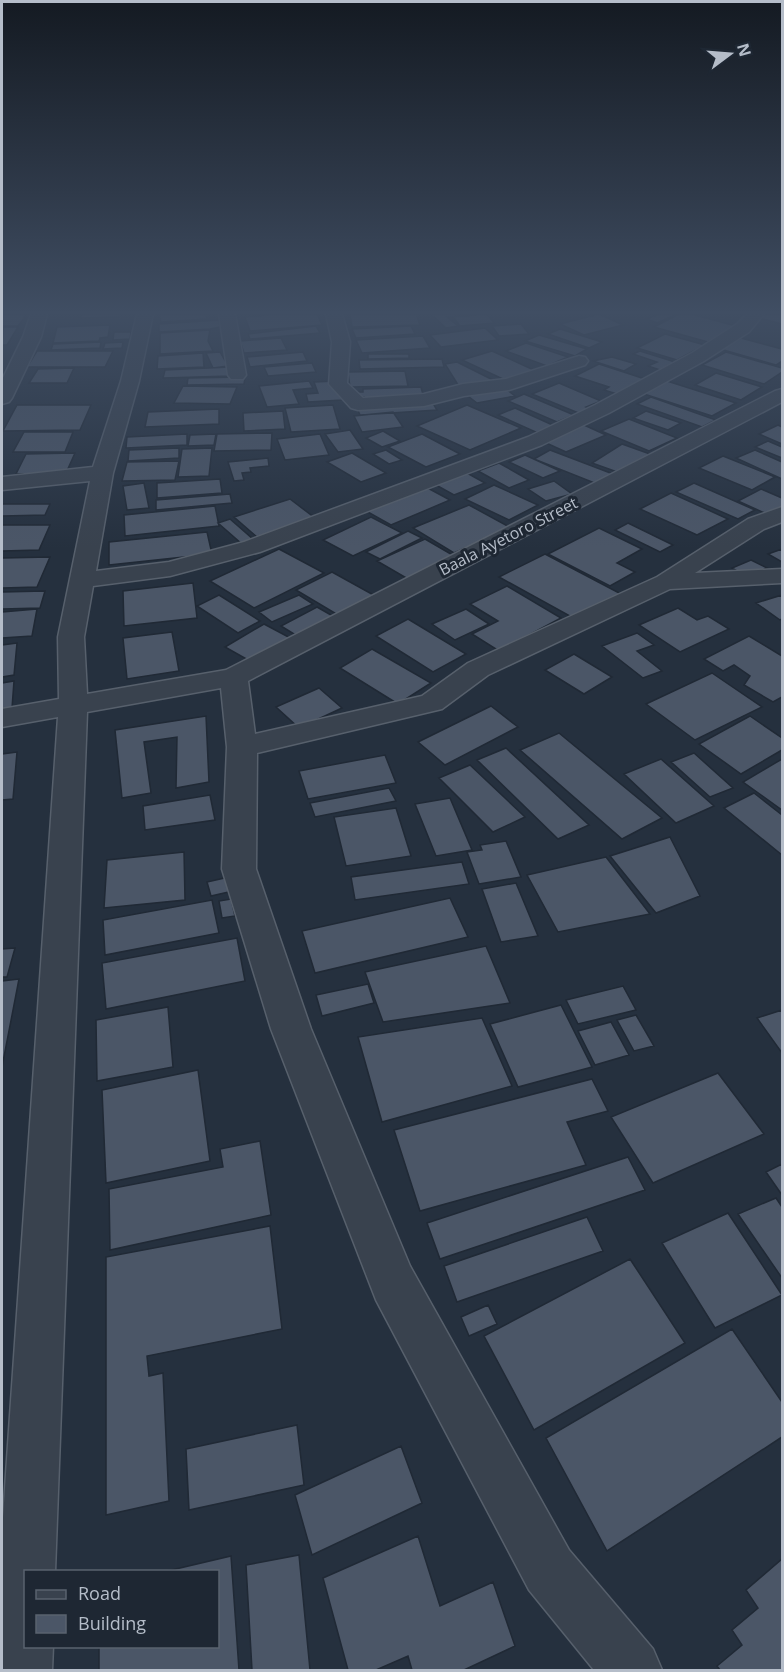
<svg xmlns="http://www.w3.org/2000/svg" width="784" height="1672" viewBox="0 0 784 1672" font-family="'Open Sans',sans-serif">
<rect width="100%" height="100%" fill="#25303e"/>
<!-- building -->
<path fill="#4b5667" stroke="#202935" stroke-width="1.5" d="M2 314H27L18 326H2Z
M82 314H119L118 317 80 318Z
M159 314H206L207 319 161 322Z
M277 314H317L322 325 250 331 245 317Z
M350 314H416L420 325 352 327Z
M431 314H469L447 317 458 326 446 328Z
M487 314 494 323 460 326 453 317Z
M599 314 623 325 584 335 560 324Z
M659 314H677L657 323 647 319Z
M679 314H691L736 326 708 342 654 327Z
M765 314H782V324L759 318Z
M219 320 220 327 210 329 159 332V324Z
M521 324 529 334 499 336 492 326Z
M110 325 108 337 100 338 99 341 53 343 57 327Z
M316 326 320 333 250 339 248 334Z
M411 326 415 334 356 338 352 329Z
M3 327H18L7 345H2Z
M485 328 498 340 441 347 430 335Z
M560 329 602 342 589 348 548 334Z
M210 330 208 341 213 351 160 354V333Z
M114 332H131L130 339 113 340Z
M665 334 705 345 677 360 637 348Z
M539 335 587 349 575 356 525 341Z
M423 336 430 348 362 353 356 340Z
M281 338 287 350 244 353 240 341Z
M741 338 782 349V361L776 365 720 349Z
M101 342 100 348 51 350 53 344Z
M123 342 122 348 103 349 105 343Z
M526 343 568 357 547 366 506 351Z
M37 351H113L105 367H27Z
M492 351 536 371 505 380 462 360Z
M640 351 675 362 660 370 648 366 657 362 633 354Z
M220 352 228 366 213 368 206 353Z
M303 352 307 361 250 367 247 357Z
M726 352 782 368V372L764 384 702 365Z
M203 353 204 367 157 369 158 356Z
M368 354H409V358L368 359Z
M612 357 636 364 624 371 593 361Z
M442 359 444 367 360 369 359 360Z
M457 362 495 381 460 388 445 364Z
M312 363 316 372 268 376 264 367Z
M599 364 645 379 617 394 604 390 609 387 575 376Z
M230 367V376L163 378 165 370Z
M74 368 67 383H29L38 369Z
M405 371 408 386 350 387 348 372Z
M716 373 762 387 741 400 695 385Z
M245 377 244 384 187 385 188 378Z
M309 381 313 388 293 390 299 404 267 407 259 386Z
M336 381 342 400 308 402 306 394 318 393 314 382Z
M667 381 736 403 712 416 644 394Z
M559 383 601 401 586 407 592 410 581 414 532 394Z
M183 386 237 387 230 404 174 403Z
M421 387 424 399 364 401V397L358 398 357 392H363V389Z
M506 389 515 396 477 403 468 396Z
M524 394 574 415 557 422 508 401Z
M651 397 716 420 702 427 637 404Z
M431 400 437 410 360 415 357 408Z
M17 405H91L80 430 3 431Z
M333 405 340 429 291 432 285 408Z
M467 405 521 428 470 450 417 426Z
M515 408 557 427 540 434 498 415Z
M219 409V424L145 427 148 412Z
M283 411 285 429 244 431 243 413Z
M646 411 681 423 668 430 633 418Z
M393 412 403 427 362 432 354 416Z
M629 419 677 438 649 451 601 431Z
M584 425 606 435 566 452 544 442Z
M778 425 782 427V444L759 434Z
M350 430 363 449 338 452 325 434Z
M383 431 400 441 382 447 366 438Z
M24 432H73L65 452H13Z
M272 433 271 450 214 451 217 434Z
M187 434V445L126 448 127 437Z
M216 434 214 445 188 446 190 435Z
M320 434 329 455 285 460 277 439Z
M422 434 460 454 426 467 388 447Z
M768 441 782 447V458L755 447Z
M622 444 650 454 620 473 592 463Z
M179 448V458L128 461 129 450Z
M212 448 209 476 178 477 182 449Z
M386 450 402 460 389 464 373 454Z
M550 450 613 474 597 484 534 459Z
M755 450 782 462V479L736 458Z
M75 453 66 473 16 474 26 454Z
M352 453 386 473 361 482 327 462Z
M525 455 560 471 543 478 509 462Z
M723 456 775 477 752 490 699 468Z
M268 458 269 466 250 468 251 472 242 473 244 480 234 481 228 462Z
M179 461 175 480 122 481 127 462Z
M499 463 529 480 509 488 478 471Z
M467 473 485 483 454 495 436 485Z
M220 479 222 493 157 498V483Z
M554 481 572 494 546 501 528 489Z
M144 483 149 508 127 510 123 486Z
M694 483 755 510 738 519 676 492Z
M494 485 538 505 509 520 465 499Z
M424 486 450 500 391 525 366 511Z
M761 489 782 498V507L769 515 738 501Z
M671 493 728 519 697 535 640 509Z
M230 494 232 503 156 510V500Z
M290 499 315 518 257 537 234 517Z
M2 504H50L45 515 2 516Z
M469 505 511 528 454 553 413 528Z
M215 506 219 526 125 536 124 515Z
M371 517 402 533 353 556 323 540Z
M230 519 254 540 242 544 218 523Z
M628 523 673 545 660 552 615 530Z
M2 525H50L39 550 2 551Z
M599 528 642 549 617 563 635 572 610 586 548 554Z
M408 531 422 538 380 559 366 552Z
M207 532 212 554 109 565V542Z
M425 539 456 557 408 579 377 561Z
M279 549 324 573 254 608 210 581Z
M782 549V562L768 554Z
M545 554 623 595 577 620 499 577Z
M50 557 37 587 2 588V558Z
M751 560 767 568 747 577 732 568Z
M332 572 379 598 343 618 296 590Z
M193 583 197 618 124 626 123 591Z
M507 586 561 618 499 651 472 634 498 621 470 604Z
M45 591 40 608 2 609V592Z
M219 595 260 621 238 633 197 606Z
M299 595 313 604 272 622 259 612Z
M782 595V619L780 620 756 603Z
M317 607 338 619 302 639 281 626Z
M678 608 697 620 708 616 729 629 680 652 639 625Z
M37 609 32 636 2 638V612Z
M466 609 489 624 455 640 432 624Z
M408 619 466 654 433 672 376 636Z
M264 624 296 641 257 665 225 647Z
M172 632 179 671 127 679 123 638Z
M637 633 654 645 637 651 662 671 643 678 602 646Z
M749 636 782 656V697L773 702 744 685 750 676 734 665 723 671 704 659Z
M17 643 14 675 2 677V645Z
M372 649 431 683 398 704 340 668Z
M574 654 612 677 584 694 545 670Z
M712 673 762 707 695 740 646 704Z
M14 681 12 708 2 709V683Z
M319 688 342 708 299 728 276 707Z
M491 706 518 727 445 765 418 742Z
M206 716 209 782 176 788 177 737 144 742 151 793 122 798 115 730Z
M750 716 782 738V750L741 774 699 744Z
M559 733 662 818 622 839 520 750Z
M506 748 589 825 558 839 477 760Z
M17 752 13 799 2 800V754Z
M694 753 733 788 710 797 671 762Z
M385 755 396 783 308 799 299 771Z
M661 759 714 806 676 823 624 774Z
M782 759V810L743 782Z
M470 765 525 817 493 832 439 778Z
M389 788 396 801 315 817 310 803Z
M754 793 782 815V855L724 808Z
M210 795 215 820 145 830 143 806Z
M450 798 472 850 436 856 415 804Z
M396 808 411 856 346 866 334 817Z
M670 837 700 896 656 913 610 856Z
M506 841 521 877 479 884 467 852 482 850 480 845Z
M184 852 185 900 104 908 107 860Z
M606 857 650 914 558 932 527 875Z
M462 862 469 884 355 900 351 877Z
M229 877 233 891 211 896 207 882Z
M516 883 538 936 501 942 482 889Z
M450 898 468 937 315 973 302 931Z
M231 899 235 916 222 918 219 901Z
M212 900 219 933 105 955 103 920Z
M237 938 245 981 106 1009 102 963Z
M486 946 510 1003 383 1022 365 972Z
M15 948 7 977H2V949Z
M19 979 2 1067V981Z
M368 984 374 1003 322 1016 316 995Z
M623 986 636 1010 578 1024 566 1000Z
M561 1005 592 1067 518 1087 490 1024Z
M168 1007 173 1067 97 1081 96 1020Z
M782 1010V1053L757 1018Z
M636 1015 654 1046 634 1051 617 1020Z
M482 1018 512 1086 382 1122 358 1037Z
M611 1022 629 1055 595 1065 578 1031Z
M198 1070 210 1161 106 1183 102 1090Z
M718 1073 764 1134 653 1183 611 1117Z
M592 1079 608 1111 567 1122 586 1165 420 1211 394 1130Z
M260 1141 271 1215 110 1250 109 1189 223 1167 220 1149Z
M628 1157 645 1190 440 1259 427 1223Z
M782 1164V1195L766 1172Z
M776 1198 782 1207V1278L738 1214Z
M728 1213 782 1295 715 1328 662 1243Z
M587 1217 603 1251 457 1302 444 1266Z
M270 1226 282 1329 147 1356 149 1376 163 1373 169 1501 106 1515V1257Z
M630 1259 685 1343 534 1430 484 1336Z
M488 1305 497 1324 469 1336 461 1317Z
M732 1329 782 1402V1437L607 1551 546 1438Z
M297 1425 304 1485 189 1510 186 1449Z
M401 1446 422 1503 312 1555 295 1495Z
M418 1536 440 1606 493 1582 515 1646 464 1670H412L408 1656 376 1670H348L323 1578Z
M299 1555 310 1670H252L246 1565Z
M231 1556 239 1670H99V1646H218V1572H163Z
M782 1559V1670H720L717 1666 742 1645 732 1630 758 1608 746 1590Z"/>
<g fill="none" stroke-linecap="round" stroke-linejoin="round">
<!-- street casing -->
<g stroke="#57606c" stroke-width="3">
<path id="street" d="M31 314H47L41 337 12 398 9 402 2 404V380L23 337Z
M137 314H153L139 381 113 473 96 571 169 562 244 542 528 437 595 405 692 353 737 324 747 314H764L749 332 704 361 609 413 542 445 260 552 170 576 93 586 84 637 87 694 226 670 775 391 782 389V402L248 681 255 734 422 696 468 663 657 577 748 519 782 507V522L764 529 695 573 782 569V583L670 589 488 675 442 709 257 753 256 869 311 1029 410 1266 569 1550 653 1649 662 1670H594L529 1590 376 1300 271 1029 222 869 227 747 221 688 87 712 55 1572H26V1646H53L52 1670H2V1532L58 717 2 727V709L59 699 58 637 90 481 2 490V477L93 467 121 381Z
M219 314H235L246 375 243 379H231L228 375Z
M326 314H342L350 342 347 383 363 398 424 394 463 384 506 379 579 356 585 357 588 361 585 365 509 390 464 396 424 406 358 410 351 408 329 384 332 342Z"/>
</g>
<!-- street -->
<use href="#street" fill="#39424e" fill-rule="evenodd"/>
</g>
<!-- sky -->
<linearGradient id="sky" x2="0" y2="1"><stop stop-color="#141a22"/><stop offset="0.57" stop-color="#404e63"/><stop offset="1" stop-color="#404e63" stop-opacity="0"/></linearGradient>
<rect width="784" height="548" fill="url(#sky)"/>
<g text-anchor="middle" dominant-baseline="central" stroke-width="6" stroke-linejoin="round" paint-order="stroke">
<!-- far-street labels -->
<g font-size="16" fill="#b5bdc9" stroke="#1e2733">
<text transform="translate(508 536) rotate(-27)">Baala Ayetoro Street</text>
</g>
</g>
<!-- border -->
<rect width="784" height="1672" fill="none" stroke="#b5bdc9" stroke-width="6"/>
<!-- legend -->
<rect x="24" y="1570" width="195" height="78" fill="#1e2733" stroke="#5a636f" stroke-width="1.5"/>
<rect x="36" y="1590" width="30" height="9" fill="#39424e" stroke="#5a636f" stroke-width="1.5"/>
<text x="78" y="1600" font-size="18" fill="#b5bdc9">Road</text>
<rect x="36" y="1615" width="30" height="18" fill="#4b5667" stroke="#5a636f" stroke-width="1.5"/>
<text x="78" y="1630" font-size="18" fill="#b5bdc9">Building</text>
<!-- north arrow -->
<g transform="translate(730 54) rotate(74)" stroke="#1e2733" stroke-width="4.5" paint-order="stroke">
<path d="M0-4.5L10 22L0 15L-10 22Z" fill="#b5bdc9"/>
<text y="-9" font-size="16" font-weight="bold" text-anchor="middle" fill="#b5bdc9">N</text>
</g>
</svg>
